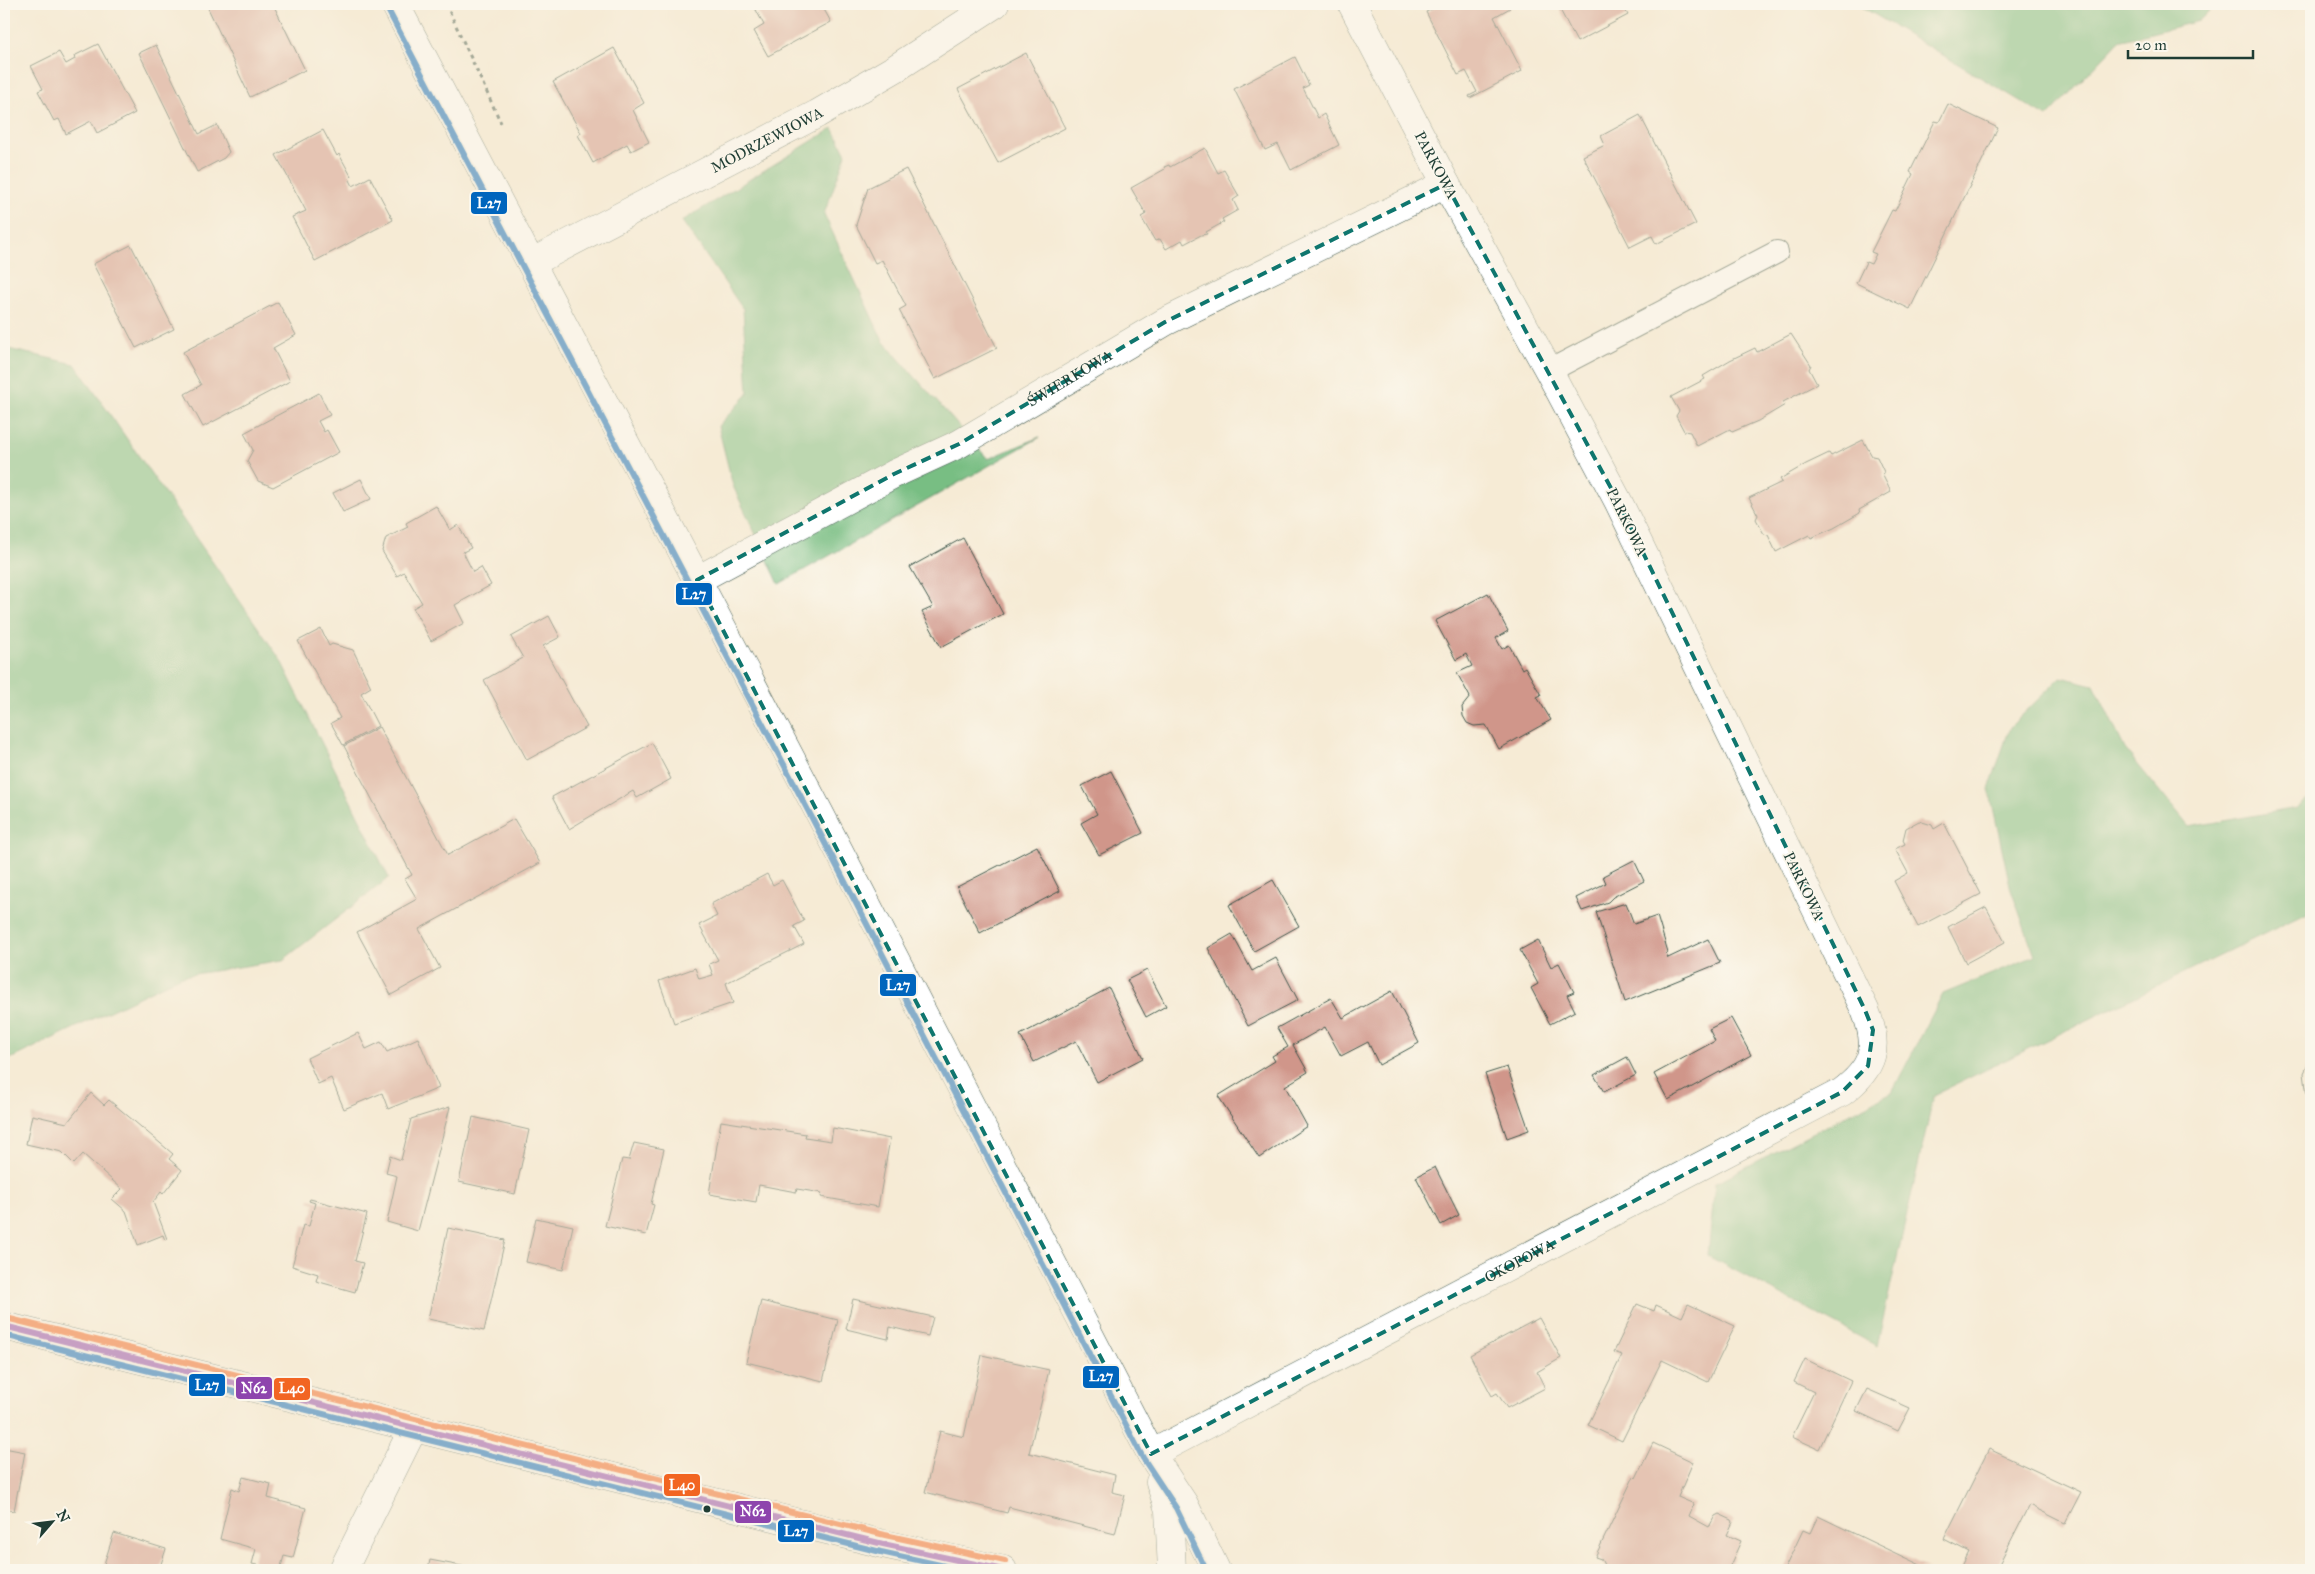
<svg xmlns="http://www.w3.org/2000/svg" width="2315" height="1574" viewBox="0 0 2315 1574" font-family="'IM FELL Great Primer',serif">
<rect width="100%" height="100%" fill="#fbf7ec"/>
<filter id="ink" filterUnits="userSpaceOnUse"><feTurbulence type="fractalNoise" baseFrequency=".02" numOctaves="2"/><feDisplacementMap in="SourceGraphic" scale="10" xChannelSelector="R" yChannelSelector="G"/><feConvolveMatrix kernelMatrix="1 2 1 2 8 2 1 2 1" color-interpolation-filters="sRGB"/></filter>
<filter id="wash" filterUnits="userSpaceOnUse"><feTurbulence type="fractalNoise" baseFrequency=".0096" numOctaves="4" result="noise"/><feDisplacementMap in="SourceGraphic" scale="20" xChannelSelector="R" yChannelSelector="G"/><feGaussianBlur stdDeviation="1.12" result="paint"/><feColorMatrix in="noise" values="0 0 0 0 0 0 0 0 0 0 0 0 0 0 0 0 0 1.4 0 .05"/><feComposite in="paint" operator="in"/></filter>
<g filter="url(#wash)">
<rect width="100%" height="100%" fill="#f6ebd5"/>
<!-- forest -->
<path fill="#78be83" stroke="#4c7e5c" d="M1857 4H2216L2199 21 2119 41 2047 117Z
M833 128 846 154 824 214 883 341 988 459 1040 437 779 584 733 486 718 426 748 394 743 309 682 221Z
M4 348 75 364 280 659 389 878 283 960 182 976 4 1062Z
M2061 677 2094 685 2125 749 2189 827 2297 808 2311 797V911L1934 1095 1877 1346 1708 1256 1715 1183 1892 1092 1943 994 2035 956 2011 890 1989 789 2010 727Z"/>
<g id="blocks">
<!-- building -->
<path fill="#d0968a" d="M211 4H273L305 70 250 97 207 6Z
M756 4H821L831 22 768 56 754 31 764 25 755 8Z
M1442 4H1508L1510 8 1494 17 1522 71 1470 98 1469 96 1477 92 1466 71 1458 75 1426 12Z
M1557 4H1632L1624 8 1628 15 1577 42Z
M98 44 135 113 97 133 91 121 66 134 59 119 54 121 38 91 43 89 31 66 59 52 66 64 75 59 74 56Z
M156 45 199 134 217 125 229 152 224 158 197 172 139 53Z
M614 48 644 103 633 110 649 142 631 151 627 144 593 163 578 135 581 133 553 82Z
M1026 53 1065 128 998 163 958 89Z
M1295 57 1309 85 1303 88 1318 118 1324 114 1339 145 1291 170 1278 144 1265 150 1234 89Z
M1948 104 1998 128 1910 309 1856 283 1866 262 1871 264 1876 254 1871 252 1892 210 1895 211 1913 174 1910 172 1935 121 1939 122Z
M1640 115 1696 224 1656 244 1652 236 1630 247 1583 156 1605 145 1601 136Z
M323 130 337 156 339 154 351 176 349 178 353 186 370 177 393 220 315 261 292 217 306 211 276 155Z
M1205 148 1218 173 1224 170 1239 196 1233 200 1238 210 1222 219 1224 222 1206 232 1207 234 1201 235 1184 244 1182 240 1166 249 1160 239 1155 241 1141 217 1146 214 1131 188 1165 169 1164 167 1169 165 1170 167Z
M906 169 997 348 935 379 899 310 906 306 882 260 875 263 856 225 868 188Z
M131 245 174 329 136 348 93 264Z
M278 302 296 335 273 348 290 381 203 427 185 394 201 385 183 352Z
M1791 334 1811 365 1809 369 1817 384 1783 402 1785 405 1758 421 1732 432 1730 429 1697 446 1690 432 1684 431 1676 416 1679 411 1671 397 1705 379 1703 376 1730 360 1755 348 1757 352Z
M319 393 330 415 318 421 324 432 327 430 339 452 273 487 258 481 247 461 253 450 244 433Z
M1863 440 1872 456 1877 457 1884 472 1883 476 1891 492 1859 510 1860 513 1834 528 1811 538 1809 535 1776 552 1768 535 1764 534 1756 519 1758 515 1749 498 1782 482 1780 479 1806 464 1829 453 1831 456Z
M361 479 371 499 343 512 333 493Z
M436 506 450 530 458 525 471 548 463 552 473 572 481 567 491 585 455 605 464 623 431 641 413 608 422 603 404 572 397 576 382 551 386 538 408 527 406 523Z
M963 538 1003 614 941 647 922 612 933 607 910 567Z
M1488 593 1508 631 1496 638 1502 649 1509 645 1522 669 1525 667 1541 695 1537 697 1551 720 1499 749 1486 725 1474 726 1467 723 1463 716 1462 707 1470 697 1457 673 1472 666 1466 654 1456 660 1435 621Z
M549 616 560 637 543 646 587 727 527 760 484 680 523 658 511 637Z
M321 629 329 646 332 644 353 650 371 687 361 693 378 726 343 745 331 723 340 718 298 641Z
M379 727 448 855 514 819 540 863 419 929 440 968 391 995 357 932 417 899 405 879 412 875 344 746Z
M652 743 671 779 637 798 633 791 569 829 552 797Z
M1111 771 1143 833 1099 855 1081 823 1097 814 1082 786Z
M1919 821 1932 825 1934 829 1944 823 1981 894 1918 927 1894 881 1908 873 1895 849 1905 844 1903 840 1906 828Z
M1037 846 1060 891 980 933 957 887Z
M1634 860 1644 881 1613 897 1608 902 1582 911 1576 898 1606 883 1603 876Z
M767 874 773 885 782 880 804 921 794 926 804 944 726 983 733 1003 674 1023 659 981 695 968 699 979 713 975 709 964 718 960 699 925 717 916 711 904Z
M1273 880 1299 926 1254 951 1229 905Z
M1626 903 1634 924 1657 916 1668 952 1666 953 1668 958 1708 939 1720 963 1625 1002 1596 912Z
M1986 907 2005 942 1966 963 1948 927Z
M1232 934 1252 971 1276 958 1298 1000 1248 1026 1208 948Z
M1538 940 1551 967 1559 963 1574 992 1567 995 1575 1011 1550 1024 1531 988 1538 984 1520 950Z
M1147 970 1166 1006 1146 1017 1127 980Z
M1109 988 1143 1058 1097 1082 1076 1041 1034 1062 1020 1035Z
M1392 991 1419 1043 1379 1065 1368 1042 1341 1056 1325 1027 1293 1045 1308 1072 1285 1086 1307 1126 1259 1158 1218 1096 1275 1061 1272 1056 1288 1047 1277 1028 1331 998 1343 1018Z
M1731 1018 1751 1055 1668 1100 1654 1074 1715 1041 1709 1029Z
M358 1033 366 1049 381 1042 387 1052 418 1038 439 1088 388 1109 382 1093 344 1109 331 1078 318 1084 307 1058Z
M1627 1057 1636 1075 1604 1092 1594 1075Z
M2311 1058V1120H2310L2304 1073Z
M1507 1067 1529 1130 1507 1138 1485 1074Z
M91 1093 104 1105 109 1100 173 1154 169 1159 182 1170 163 1194 161 1192 153 1202 167 1239 165 1240 163 1235 138 1245 126 1211 112 1199 122 1189 83 1154 74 1164 62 1152 26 1144 32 1115 67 1123Z
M450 1107 418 1231 387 1222 397 1176 386 1173 390 1156 401 1160 411 1119Z
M473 1117 529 1130 515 1194 459 1182Z
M721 1121 806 1134 805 1137 831 1141 833 1128 890 1139 878 1207 821 1197 822 1193 797 1189 796 1192 759 1185 756 1202 709 1194Z
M634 1143 664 1149 651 1204 654 1205 646 1235 605 1226 622 1159 629 1160Z
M1435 1167 1459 1215 1441 1225 1416 1177Z
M310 1199 367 1214 355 1261 363 1263 355 1292 316 1281 318 1274 292 1266 303 1225 309 1226 315 1203 309 1201Z
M536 1218 573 1226 563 1270 526 1262Z
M448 1228 505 1240 484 1331 428 1319Z
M853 1299 933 1317 928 1336 890 1327 888 1339 846 1329Z
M761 1301 838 1320 823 1381 746 1362Z
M1637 1304 1654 1311 1656 1305 1682 1317 1688 1304 1735 1326 1708 1382 1662 1360 1622 1441 1588 1425 1622 1355 1614 1352Z
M1539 1318 1561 1358 1537 1372 1545 1388 1507 1408 1497 1393 1492 1396 1470 1355Z
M982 1355 1049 1370 1029 1453 1115 1475 1112 1492 1125 1495 1115 1534 1009 1507 1007 1513 925 1492 940 1431 964 1437Z
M1805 1359 1851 1381 1819 1449 1792 1437 1814 1392 1794 1382Z
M1867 1389 1910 1408 1898 1431 1856 1411Z
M1653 1443 1693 1462 1678 1497 1694 1504 1689 1516 1709 1527 1715 1516 1719 1514 1732 1520 1733 1522 1727 1535 1741 1541 1728 1570H1611L1605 1567 1601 1559 1595 1557 1634 1476 1636 1478Z
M4 1448 25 1452 14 1511 4 1509Z
M1989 1449 2081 1492 2065 1523 2029 1505 1996 1570H1960L1969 1552 1944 1539Z
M243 1477 271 1484 268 1498 306 1508 293 1558 284 1556 280 1570 252 1564 256 1549 220 1539 232 1488 239 1491Z
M1818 1516 1874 1543 1929 1569 1784 1570 1803 1530 1810 1533Z
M114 1533 166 1549 159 1570H115L103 1567Z
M430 1560 477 1569V1570H428Z"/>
</g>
</g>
<g filter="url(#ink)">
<use href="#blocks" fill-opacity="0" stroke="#3f574c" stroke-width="1"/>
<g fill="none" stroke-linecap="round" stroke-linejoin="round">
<!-- lane casing -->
<g stroke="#3f574c" stroke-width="24">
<path id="lane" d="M1549 371 1777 252"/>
</g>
<!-- street casing -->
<g stroke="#3f574c" stroke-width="29">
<g id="street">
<path id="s1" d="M531 263 817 114 896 68 995 4"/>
<path id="s2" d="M697 580 894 474 959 444 1165 322 1446 184"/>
<path id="s3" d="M1151 1454 1842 1092C1874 1068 1880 1047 1865 1010L1618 501 1549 371 1446 184 1352 4"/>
<path d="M343 1570 413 1429"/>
</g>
</g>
<!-- secondary casing -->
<g stroke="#3f574c" stroke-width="29">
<path id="secondary" d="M395 4 820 814 1151 1454 1184 1504 1216 1570
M4 1326 883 1544 1003 1570
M1160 1482 1169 1510 1172 1570"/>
</g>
<!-- path -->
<path stroke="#3f574c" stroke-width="3" stroke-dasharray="4 4" stroke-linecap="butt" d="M446 4 501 123"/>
<!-- lane -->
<use href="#lane" stroke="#fff" stroke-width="22"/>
<!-- street -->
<use href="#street" stroke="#fff" stroke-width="28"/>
<!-- secondary -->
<use href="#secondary" stroke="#fff" stroke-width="28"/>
<!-- bus-1 casing -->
<g stroke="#fbf7ec" stroke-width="10">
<path id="bus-1" d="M4 1326 883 1544 1003 1570"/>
</g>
<!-- bus-2 casing -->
<g stroke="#fbf7ec" stroke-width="10">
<path id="bus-2" d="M387 8 812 818 1143 1458 1176 1508 1206 1570
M4 1335 881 1552 963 1570"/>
</g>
<!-- bus-3 casing -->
<g stroke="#fbf7ec" stroke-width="10">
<path id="bus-3" d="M6 1318 885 1535 1005 1561"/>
</g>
<!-- bus-1 -->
<use href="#bus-1" stroke="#8e44ad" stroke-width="6"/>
<!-- bus-2 -->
<use href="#bus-2" stroke="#0065bd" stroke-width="6"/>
<!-- bus-3 -->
<use href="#bus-3" stroke="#f26522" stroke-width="6"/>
</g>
</g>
<!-- marked area -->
<path d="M0 0H2315V1574H0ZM1446 184 1618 501 1865 1010 1873 1030 1868 1066 1842 1092 1151 1454 697 580 894 474 959 444 1165 322Z" fill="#f6ebd5" fill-opacity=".55" fill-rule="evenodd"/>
<path fill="none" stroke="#0f766e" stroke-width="4" stroke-dasharray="10 6" stroke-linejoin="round" d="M1446 184 1618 501 1865 1010 1873 1030 1868 1066 1842 1092 1151 1454 697 580 894 474 959 444 1165 322Z"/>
<!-- markers -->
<circle fill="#1f3d34" stroke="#fbf7ec" stroke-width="2" cx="707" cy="1509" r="4.5"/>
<g text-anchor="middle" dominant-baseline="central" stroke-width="4" stroke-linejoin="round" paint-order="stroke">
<!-- street labels -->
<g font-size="15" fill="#1f3d34" stroke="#fbf7ec">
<text stroke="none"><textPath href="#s1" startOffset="266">MODRZEWIOWA</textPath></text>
<text transform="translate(1436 165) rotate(62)">PARKOWA</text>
<text stroke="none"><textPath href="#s2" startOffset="424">ŚWIERKOWA</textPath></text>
<text transform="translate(1627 522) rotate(64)">PARKOWA</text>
<text transform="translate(1804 886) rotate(64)">PARKOWA</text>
<text stroke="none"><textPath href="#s3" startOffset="416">OKOPOWA</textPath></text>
</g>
</g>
<g stroke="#fbf7ec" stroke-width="2">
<rect x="470" y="191" width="38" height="24" rx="5" fill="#0065bd"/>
<rect x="675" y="582" width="38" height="24" rx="5" fill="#0065bd"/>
<rect x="879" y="973" width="38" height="24" rx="5" fill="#0065bd"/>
<rect x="1082" y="1365" width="38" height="24" rx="5" fill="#0065bd"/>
<rect x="188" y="1373" width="38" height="24" rx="5" fill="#0065bd"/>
<rect x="235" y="1376" width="38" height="24" rx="5" fill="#8e44ad"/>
<rect x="273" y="1377" width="38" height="24" rx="5" fill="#f26522"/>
<rect x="663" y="1473" width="38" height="24" rx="5" fill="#f26522"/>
<rect x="734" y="1500" width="38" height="24" rx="5" fill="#8e44ad"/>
<rect x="777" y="1519" width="38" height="24" rx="5" fill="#0065bd"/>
</g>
<g font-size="14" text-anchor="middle" font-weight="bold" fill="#fff">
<text x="489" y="208">L27</text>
<text x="694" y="599">L27</text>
<text x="898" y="990">L27</text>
<text x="1101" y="1381">L27</text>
<text x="207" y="1390">L27</text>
<text x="254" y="1393">N62</text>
<text x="292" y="1393">L40</text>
<text x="682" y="1490">L40</text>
<text x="753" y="1516">N62</text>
<text x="796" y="1536">L27</text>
</g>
<!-- margin -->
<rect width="2315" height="1574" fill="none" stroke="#fbf7ec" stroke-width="20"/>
<!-- north arrow -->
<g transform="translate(52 1522) rotate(62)" stroke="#fbf7ec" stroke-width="4" paint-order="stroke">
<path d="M0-4L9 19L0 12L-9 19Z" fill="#1f3d34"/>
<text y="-8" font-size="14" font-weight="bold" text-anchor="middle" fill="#1f3d34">N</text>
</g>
<!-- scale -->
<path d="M2128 50v8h125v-8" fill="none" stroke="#1f3d34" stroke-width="2.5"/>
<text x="2135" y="50" font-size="15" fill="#1f3d34" stroke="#fbf7ec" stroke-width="4" paint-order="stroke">20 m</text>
</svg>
